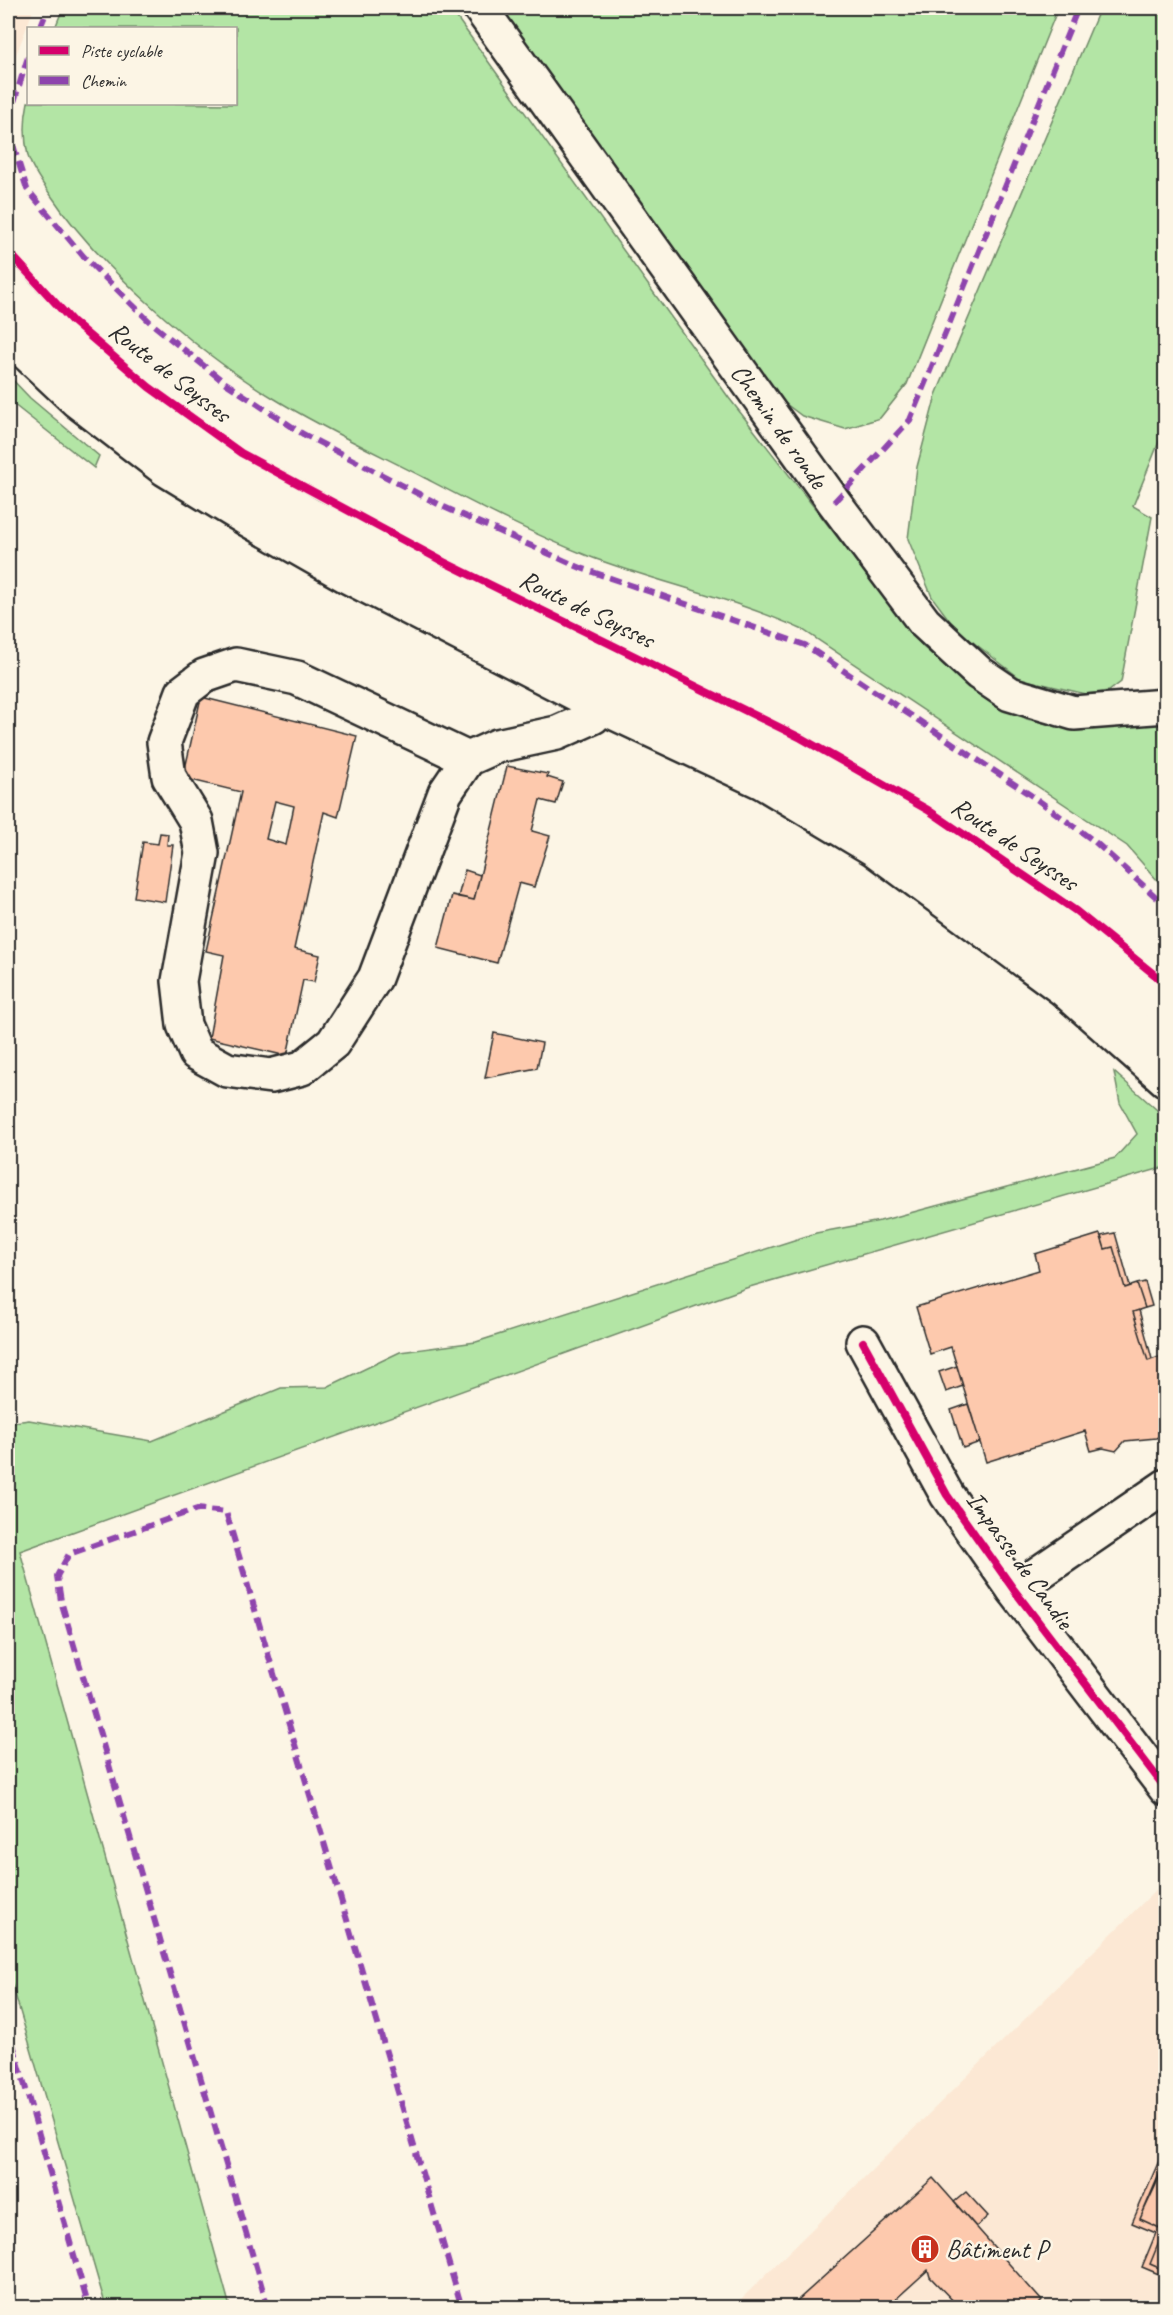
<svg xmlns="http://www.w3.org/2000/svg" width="1173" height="2315" viewBox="0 0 1173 2315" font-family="Caveat,sans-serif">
<rect width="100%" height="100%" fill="#fcf5e5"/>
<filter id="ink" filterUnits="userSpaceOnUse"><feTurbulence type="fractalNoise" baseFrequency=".0167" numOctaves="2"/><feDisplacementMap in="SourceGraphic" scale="12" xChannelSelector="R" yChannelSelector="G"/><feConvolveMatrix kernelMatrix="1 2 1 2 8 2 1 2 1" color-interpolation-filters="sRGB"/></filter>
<g filter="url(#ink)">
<!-- built -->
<path fill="#fce8d4" d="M8 8H34L8 76Z
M1165 1881V2307H733Z"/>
<!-- green -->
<path fill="#b3e5a5" stroke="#6f8868" stroke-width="1.5" d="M63 8H450L729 398 923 647 985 698 1027 719 1077 731 1165 721V889L1127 846 803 630C734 598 659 583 588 556 532 534 477 505 423 477 374 452 322 428 275 399 199 354 99 267 50 194 42 183 32 169 28 156 24 138 24 120 28 102L236 104V28H55Z
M500 8H1058L907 384 880 418 845 429 802 416 774 395Z
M1100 8H1165V427L1133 506 1152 517 1121 682 1109 691 1086 694 1021 679 956 629 932 597 908 539 917 467 936 395Z
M8 375 30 398 99 456 94 468 8 400Z
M1114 1072 1165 1117V1167L746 1288 20 1551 230 2307H106L8 1970V1423L29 1420 152 1441 281 1388 327 1387 400 1352 476 1342 816 1233 880 1221 1115 1158 1137 1134 1120 1103Z"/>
<!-- building -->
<path fill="#fdc9ad" stroke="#2b2b2b" stroke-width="1.5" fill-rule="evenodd" d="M201 697 357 736 338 817 324 812 294 949 320 955 314 982 303 980 287 1056 209 1038 224 955 206 951 241 792 183 778ZM275 801 294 806 286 845 266 839Z
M507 766 548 774 547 777 563 782 556 804 540 800 532 831 550 836 534 887 519 883 497 963 438 948 452 895 474 900Z
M160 833 168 834 167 845H173L165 902 134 897 143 842 158 844Z
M465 870 480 875 474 900 458 897Z
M494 1033 542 1043 537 1068 485 1078Z
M1115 1233 1130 1286 1125 1288 1113 1247 1105 1249 1101 1236Z
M1100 1234 1105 1249 1113 1247 1125 1288 1137 1284 1145 1308 1133 1312 1148 1361 1159 1357 1166 1379V1433L1156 1438 1125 1441 1116 1451 1103 1448 1091 1451 1085 1431 986 1462 951 1347 930 1354 916 1307 1039 1270 1035 1254Z
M1145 1282 1152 1306 1145 1308 1137 1284Z
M1139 1310 1152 1359 1148 1361 1133 1312Z
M957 1366 963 1386 946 1392 939 1372Z
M968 1404 980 1442 963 1448 951 1410Z
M1161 2156 1166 2157V2163L1140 2219 1164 2230 1150 2264 1166 2271V2277L1142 2267 1156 2233 1132 2223Z
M1164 2163H1166V2271L1150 2264 1164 2230 1140 2219Z
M933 2178 1042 2301 1035 2308H960L930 2277 928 2270 886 2308H789Z
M966 2192 988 2216 976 2227 954 2202Z"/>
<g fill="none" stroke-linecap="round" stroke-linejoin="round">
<!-- minor casing -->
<g stroke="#2b2b2b" stroke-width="38">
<g id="minor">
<path id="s1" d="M480 8 834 502 924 622 979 673 1010 694 1074 713 1166 706"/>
<path d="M8 308 148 433 210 477 291 525 824 792 1021 918 1166 1038"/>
<path d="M468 759 297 678 236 665 204 676 183 692 164 742 169 777 196 821 202 853 179 981 184 1025 196 1053 227 1070 271 1076 302 1068 333 1043 375 978 445 793 468 759 497 746 557 733 593 717 619 688"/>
<path d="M863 1342 947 1495 1014 1590 1166 1789"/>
<path d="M1014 1590 1166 1486"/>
</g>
</g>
<!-- major casing -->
<g stroke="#2b2b2b" stroke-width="38">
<path id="major" d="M8 283C92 379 200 452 310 515L852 784 1045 908 1166 1011
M8 336 77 401 165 469 247 519 347 576 602 707 762 782 874 849 1063 989 1166 1080"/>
</g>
<!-- minor -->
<use href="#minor" stroke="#fcf5e5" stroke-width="33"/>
<!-- major -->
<use href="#major" stroke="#fcf5e5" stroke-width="33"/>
<!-- quiet -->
<path stroke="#8e44ad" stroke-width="6" stroke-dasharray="12 6" stroke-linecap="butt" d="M40 28 48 8
M28 57 13 105V145L27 189 84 257 151 323 224 382 303 434 444 507 581 568 805 645 1035 798 1094 841 1166 906
M834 502 910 420 1078 8
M8 2027 89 2308
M268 2308 61 1601 57 1576 69 1554 197 1509 226 1512 462 2308"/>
<!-- cycleway casing -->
<g stroke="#fcf5e5" stroke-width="11">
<path id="cycleway" d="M8 251 72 321 149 387 241 453 444 562 801 738 928 810 1076 911 1166 984
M863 1342 947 1495 1014 1590 1166 1789"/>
</g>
<!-- cycleway -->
<use href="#cycleway" stroke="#d6006c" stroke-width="8"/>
</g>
</g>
<!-- icons -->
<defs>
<g id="building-disc" transform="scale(1.5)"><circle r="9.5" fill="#c8321e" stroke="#fcf5e5"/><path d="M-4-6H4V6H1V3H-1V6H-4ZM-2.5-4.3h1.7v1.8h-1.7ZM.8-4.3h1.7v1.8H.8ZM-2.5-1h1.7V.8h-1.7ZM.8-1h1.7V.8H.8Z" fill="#fff"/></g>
</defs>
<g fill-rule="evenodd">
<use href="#building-disc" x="925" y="2249"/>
</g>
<g text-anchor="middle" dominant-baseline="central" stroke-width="5" stroke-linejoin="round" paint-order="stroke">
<!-- street labels -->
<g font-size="26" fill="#2b2b2b" stroke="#fcf5e5">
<text transform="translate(170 372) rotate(38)">Route de Seysses</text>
<text stroke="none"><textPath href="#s1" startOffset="514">Chemin de ronde</textPath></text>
<text transform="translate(587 609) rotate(26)">Route de Seysses</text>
<text transform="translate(1015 844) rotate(34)">Route de Seysses</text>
<text transform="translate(1020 1560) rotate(54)">Impasse de Candie</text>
</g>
<!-- poi labels -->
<g font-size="26" fill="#2b2b2b" stroke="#fcf5e5" text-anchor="start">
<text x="946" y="2249">Bâtiment P</text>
</g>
</g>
<!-- margin -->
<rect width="1173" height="2315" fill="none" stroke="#fcf5e5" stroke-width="30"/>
<rect x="15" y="15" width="1143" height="2285" fill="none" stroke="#2b2b2b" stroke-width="2" filter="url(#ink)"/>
<!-- legend -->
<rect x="27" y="27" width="210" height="78" fill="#fcf5e5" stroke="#a8a49b" stroke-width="1.5"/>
<rect x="39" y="46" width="30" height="9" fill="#d6006c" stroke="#a8a49b" stroke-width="1.5"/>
<text x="81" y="57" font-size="18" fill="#2b2b2b">Piste cyclable</text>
<rect x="39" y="76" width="30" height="9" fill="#8e44ad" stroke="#a8a49b" stroke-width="1.5"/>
<text x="81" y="87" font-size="18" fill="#2b2b2b">Chemin</text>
</svg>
